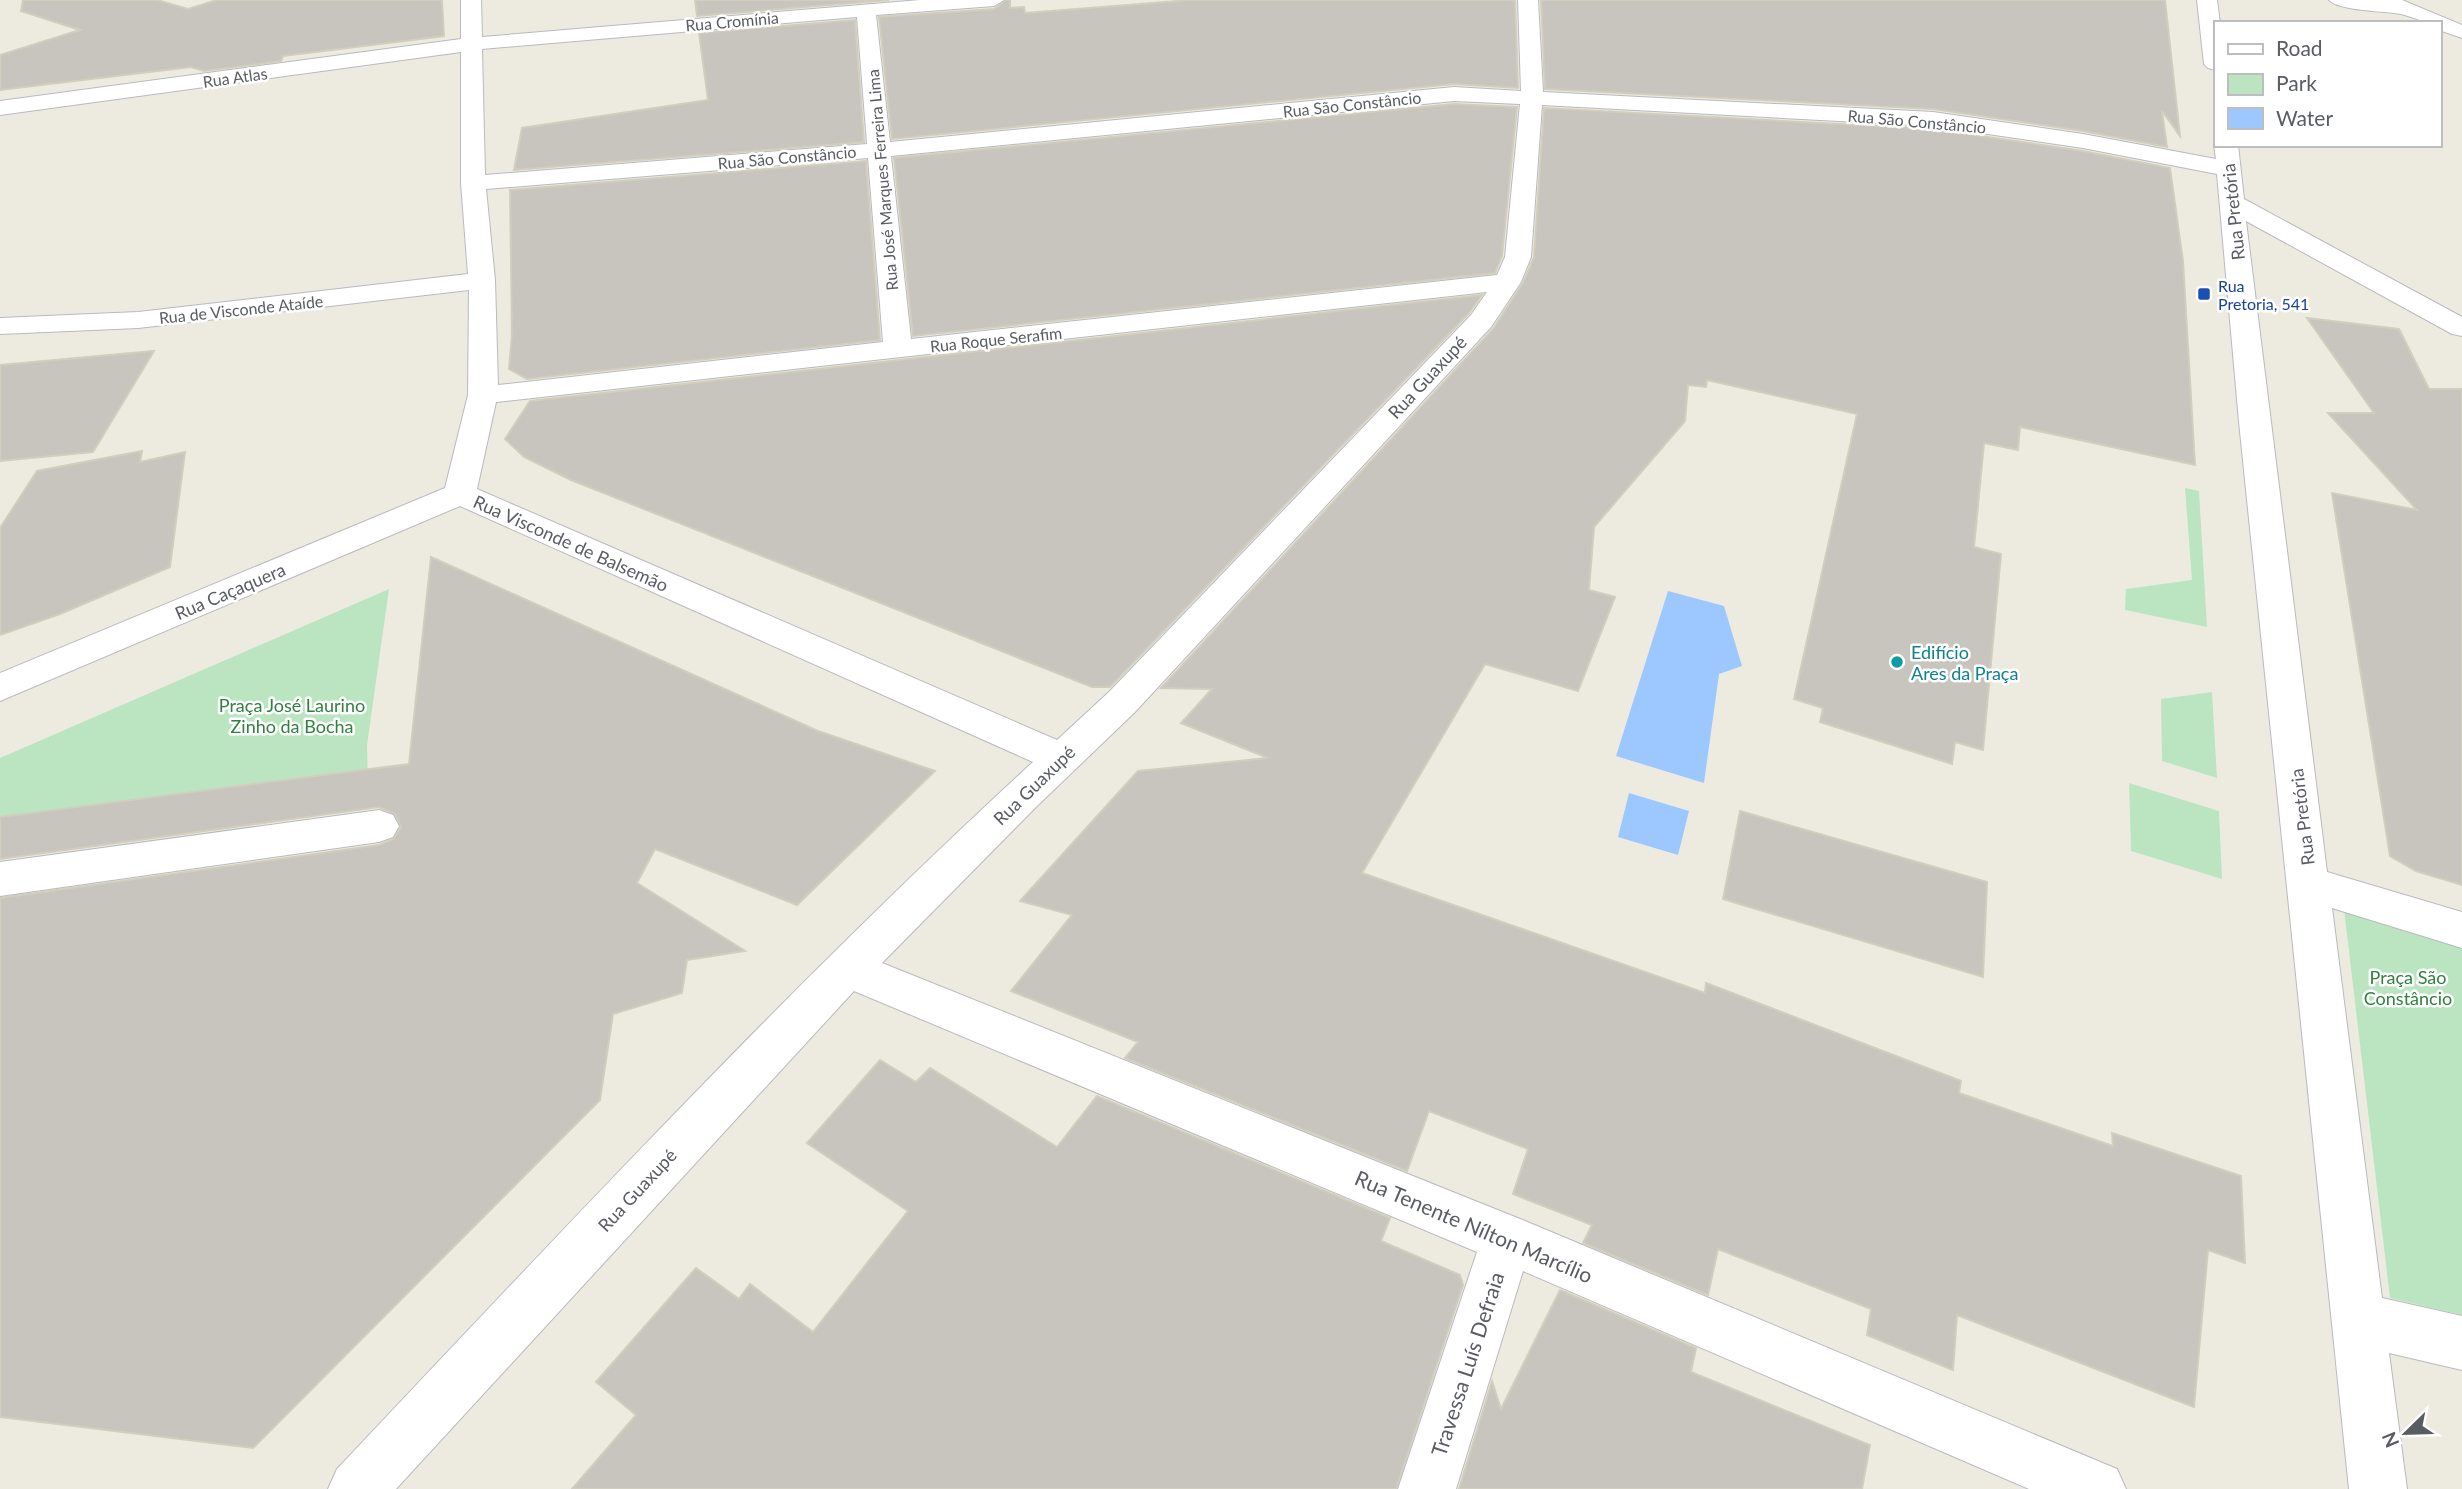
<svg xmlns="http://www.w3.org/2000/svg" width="2462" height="1489" viewBox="0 0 2462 1489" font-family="Lato,sans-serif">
<rect width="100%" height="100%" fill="#edebe0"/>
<!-- green -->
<path fill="#bbe5c1" d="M2185 488 2199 491 2207 627 2125 610 2126 589 2192 580Z
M389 589 367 745 368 785 0 832V758Z
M2212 692 2217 778 2162 761 2161 699Z
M2129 783 2219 811 2222 879 2131 851Z
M2344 909 2462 946V1315L2390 1298Z"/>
<!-- water -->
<path fill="#9dc7ff" d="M1668 591 1724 606 1742 666 1719 674 1704 783 1616 756Z
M1629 793 1689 811 1678 855 1618 837Z"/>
<!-- building -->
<path fill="#c7c5bd" stroke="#d1cebe" stroke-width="2" d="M23 0H157L188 9 217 0H442L444 36 283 56 281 61 204 71 191 67 0 90V55L80 30 21 11Z
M695 0H889L697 16Z
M1006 0H1010V8L1024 7 1025 13 1191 0H1515L1518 88 1454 84 892 139 879 17 994 9Z
M1541 0H2165L2180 136 2162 111 2167 147 2083 131 1933 109 1545 89Z
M855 20 864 142 514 170 522 128 708 100 699 33Z
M1454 104 1517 107 1502 256 1495 273 913 336 894 158Z
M1544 108 1933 129 2083 151 2170 168 2183 261 2195 465 2020 427 2018 450 1984 443 1974 547 2001 554 1983 750 1955 742 1952 764 1820 722 1823 708 1794 699 1857 414 1707 380 1706 387 1688 385 1685 421 1594 527 1589 590 1615 597 1578 691 1485 664 1362 873 1705 993 1706 983 1961 1081 1959 1093 2113 1146 2112 1133 2241 1176 2245 1263 2208 1250 2194 1407 1957 1315 1953 1370 1867 1335 1871 1309 1718 1249 1708 1295 1583 1243 1592 1225 1513 1194 1528 1149 1429 1111 1407 1171 1125 1058 1138 1042 1011 991 1072 915 1020 901 1138 771 1268 758 1181 723 1212 689 1161 688 1493 329 1523 283 1534 257Z
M866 161 880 340 527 379 509 369 512 334 510 190Z
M1482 295 1469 313 1110 687H1092L571 480 524 457 505 439 530 401Z
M2307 318 2399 329 2429 389H2462V885L2416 871 2390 856 2332 493 2417 510 2328 413H2374Z
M154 351 93 452 0 461V365Z
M142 451 140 462 185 452 170 567 60 614 0 635V528L37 471Z
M431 557 818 731 935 771 797 905 655 849 637 883 745 951 687 960 682 993 613 1014 600 1100 253 1448 0 1417V898L379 845 394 839 401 827 395 814 379 807 0 859V817L409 764Z
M1740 811 1987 882 1983 977 1723 899Z
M880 1060 916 1082 930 1068 1057 1147 1097 1096 1390 1218 1381 1241 1460 1275 1463 1285 1396 1489H572L636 1415 596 1382 696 1268 739 1299 750 1284 813 1332 908 1211 807 1143Z
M1560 1290 1696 1348 1691 1372 1870 1445 1862 1489H1459L1492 1381 1501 1409Z"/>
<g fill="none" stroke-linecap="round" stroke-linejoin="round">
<!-- minor casing -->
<g stroke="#b8bac0" stroke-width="2">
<path id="minor" d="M461 0H481L482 37 920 0H1004L994 6 876 15 890 142 1454 87 1521 91 1518 0H1538L1543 92 1933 112 2083 134 2216 159 2214 145 2215 144 2238 145 2244 199 2462 317V336L2452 334 2246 221 2327 872 2462 912V948L2332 908 2382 1298 2462 1316V1370L2389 1353 2407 1489H2349L2239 422 2217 174 2083 148 1933 126 1542 105 1531 257 1521 282 1491 327 1135 712 1036 807 882 963 1525 1221 2117 1469 2126 1489H2029L1523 1271 1456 1489H1398L1477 1252 854 991 396 1489H328L337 1469C564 1229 789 986 1033 762L460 506 0 701V673L445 488 468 395 469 290 138 328 0 334V318L138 312 468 274 461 183V52L0 115V101L461 39ZM857 17 867 144 485 175 482 49ZM1454 101 1520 104 1505 257 1497 275 911 339 891 156ZM868 158 883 342 498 385 495 280 486 189ZM1487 292 1471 315 1109 692 1057 740 477 489 496 402Z
M2197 0H2217L2220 23H2215V70L2208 68 2204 64Z
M2329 0H2402L2462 25V38L2439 30V23C2423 23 2416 18 2401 14 2385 11 2339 11 2329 0Z
M379 810 393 815 399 826 393 837 379 842 0 896V862Z"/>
</g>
<!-- minor -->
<use href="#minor" fill="#fff" fill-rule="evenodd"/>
</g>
<!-- markers -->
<rect fill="#1a4fb4" stroke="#fff" stroke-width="2.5" x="2197" y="287" width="14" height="14" rx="3.5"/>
<circle fill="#0f9aa8" stroke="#fff" stroke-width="2.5" cx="1897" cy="662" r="7"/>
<g text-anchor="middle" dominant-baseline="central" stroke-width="5" stroke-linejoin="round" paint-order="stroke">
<!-- far-street labels -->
<g font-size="16" fill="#595c62" stroke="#fff">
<text transform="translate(732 21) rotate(-5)">Rua Cromínia</text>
<text transform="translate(235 77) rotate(-8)">Rua Atlas</text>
<text transform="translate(1352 104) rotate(-6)">Rua São Constâncio</text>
<text transform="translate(1917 121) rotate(5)">Rua São Constâncio</text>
<text transform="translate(787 157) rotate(-5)">Rua São Constâncio</text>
<text transform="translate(882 180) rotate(-95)">Rua José Marques Ferreira Lima</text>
<text transform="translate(241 309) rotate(-6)">Rua de Visconde Ataíde</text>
<text transform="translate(996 339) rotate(-6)">Rua Roque Serafim</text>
</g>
<!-- far-transit labels -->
<g font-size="16" fill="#164399" stroke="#fff" text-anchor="start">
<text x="2218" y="285">Rua<tspan x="2218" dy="18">Pretoria, 541</tspan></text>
</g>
<!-- street labels -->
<g font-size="18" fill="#595c62" stroke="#fff">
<text transform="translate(2233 212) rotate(-96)">Rua Pretória</text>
<text transform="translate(1427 377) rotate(-47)">Rua Guaxupé</text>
<text transform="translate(571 543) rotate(24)">Rua Visconde de Balsemão</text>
<text transform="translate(230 591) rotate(-23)">Rua Caçaquera</text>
<text transform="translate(1034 785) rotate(-44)">Rua Guaxupé</text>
<text transform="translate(2302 817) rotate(-97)">Rua Pretória</text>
<text transform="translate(637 1190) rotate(-47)">Rua Guaxupé</text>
</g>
<!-- culture labels -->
<g font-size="18" fill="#0d838f" stroke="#fff" text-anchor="start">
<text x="1911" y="652">Edifício<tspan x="1911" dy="21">Ares da Praça</tspan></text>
</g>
<!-- park labels -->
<g font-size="18" fill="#308140" stroke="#fff">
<text x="292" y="705">Praça José Laurino<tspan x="292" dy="21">Zinho da Bocha</tspan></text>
<text x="2408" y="977">Praça São<tspan x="2408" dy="21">Constâncio</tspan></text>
</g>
<!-- near-street labels -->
<g font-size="21" fill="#595c62" stroke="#fff">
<text transform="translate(1474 1226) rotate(23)">Rua Tenente Nílton Marcílio</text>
<text transform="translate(1467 1364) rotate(-72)">Travessa Luís Defraia</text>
</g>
</g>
<!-- legend -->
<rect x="2214" y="21" width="228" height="126" fill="#ffffff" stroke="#bdbec0" stroke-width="2"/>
<rect x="2228" y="44" width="35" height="10" fill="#ffffff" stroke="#bdbec0" stroke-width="2"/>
<text x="2276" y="56" font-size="21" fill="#595c62">Road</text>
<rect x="2228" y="74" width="35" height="21" fill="#bbe5c1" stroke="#bdbec0" stroke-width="2"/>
<text x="2276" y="91" font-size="21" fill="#595c62">Park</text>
<rect x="2228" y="108" width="35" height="21" fill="#9dc7ff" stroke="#bdbec0" stroke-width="2"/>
<text x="2276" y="126" font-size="21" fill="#595c62">Water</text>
<!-- north arrow -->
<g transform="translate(2406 1433) rotate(247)" stroke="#ffffff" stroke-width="5" paint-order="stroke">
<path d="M0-5L12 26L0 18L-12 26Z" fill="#595c62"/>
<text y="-10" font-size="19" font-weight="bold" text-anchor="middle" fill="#595c62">N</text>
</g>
</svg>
